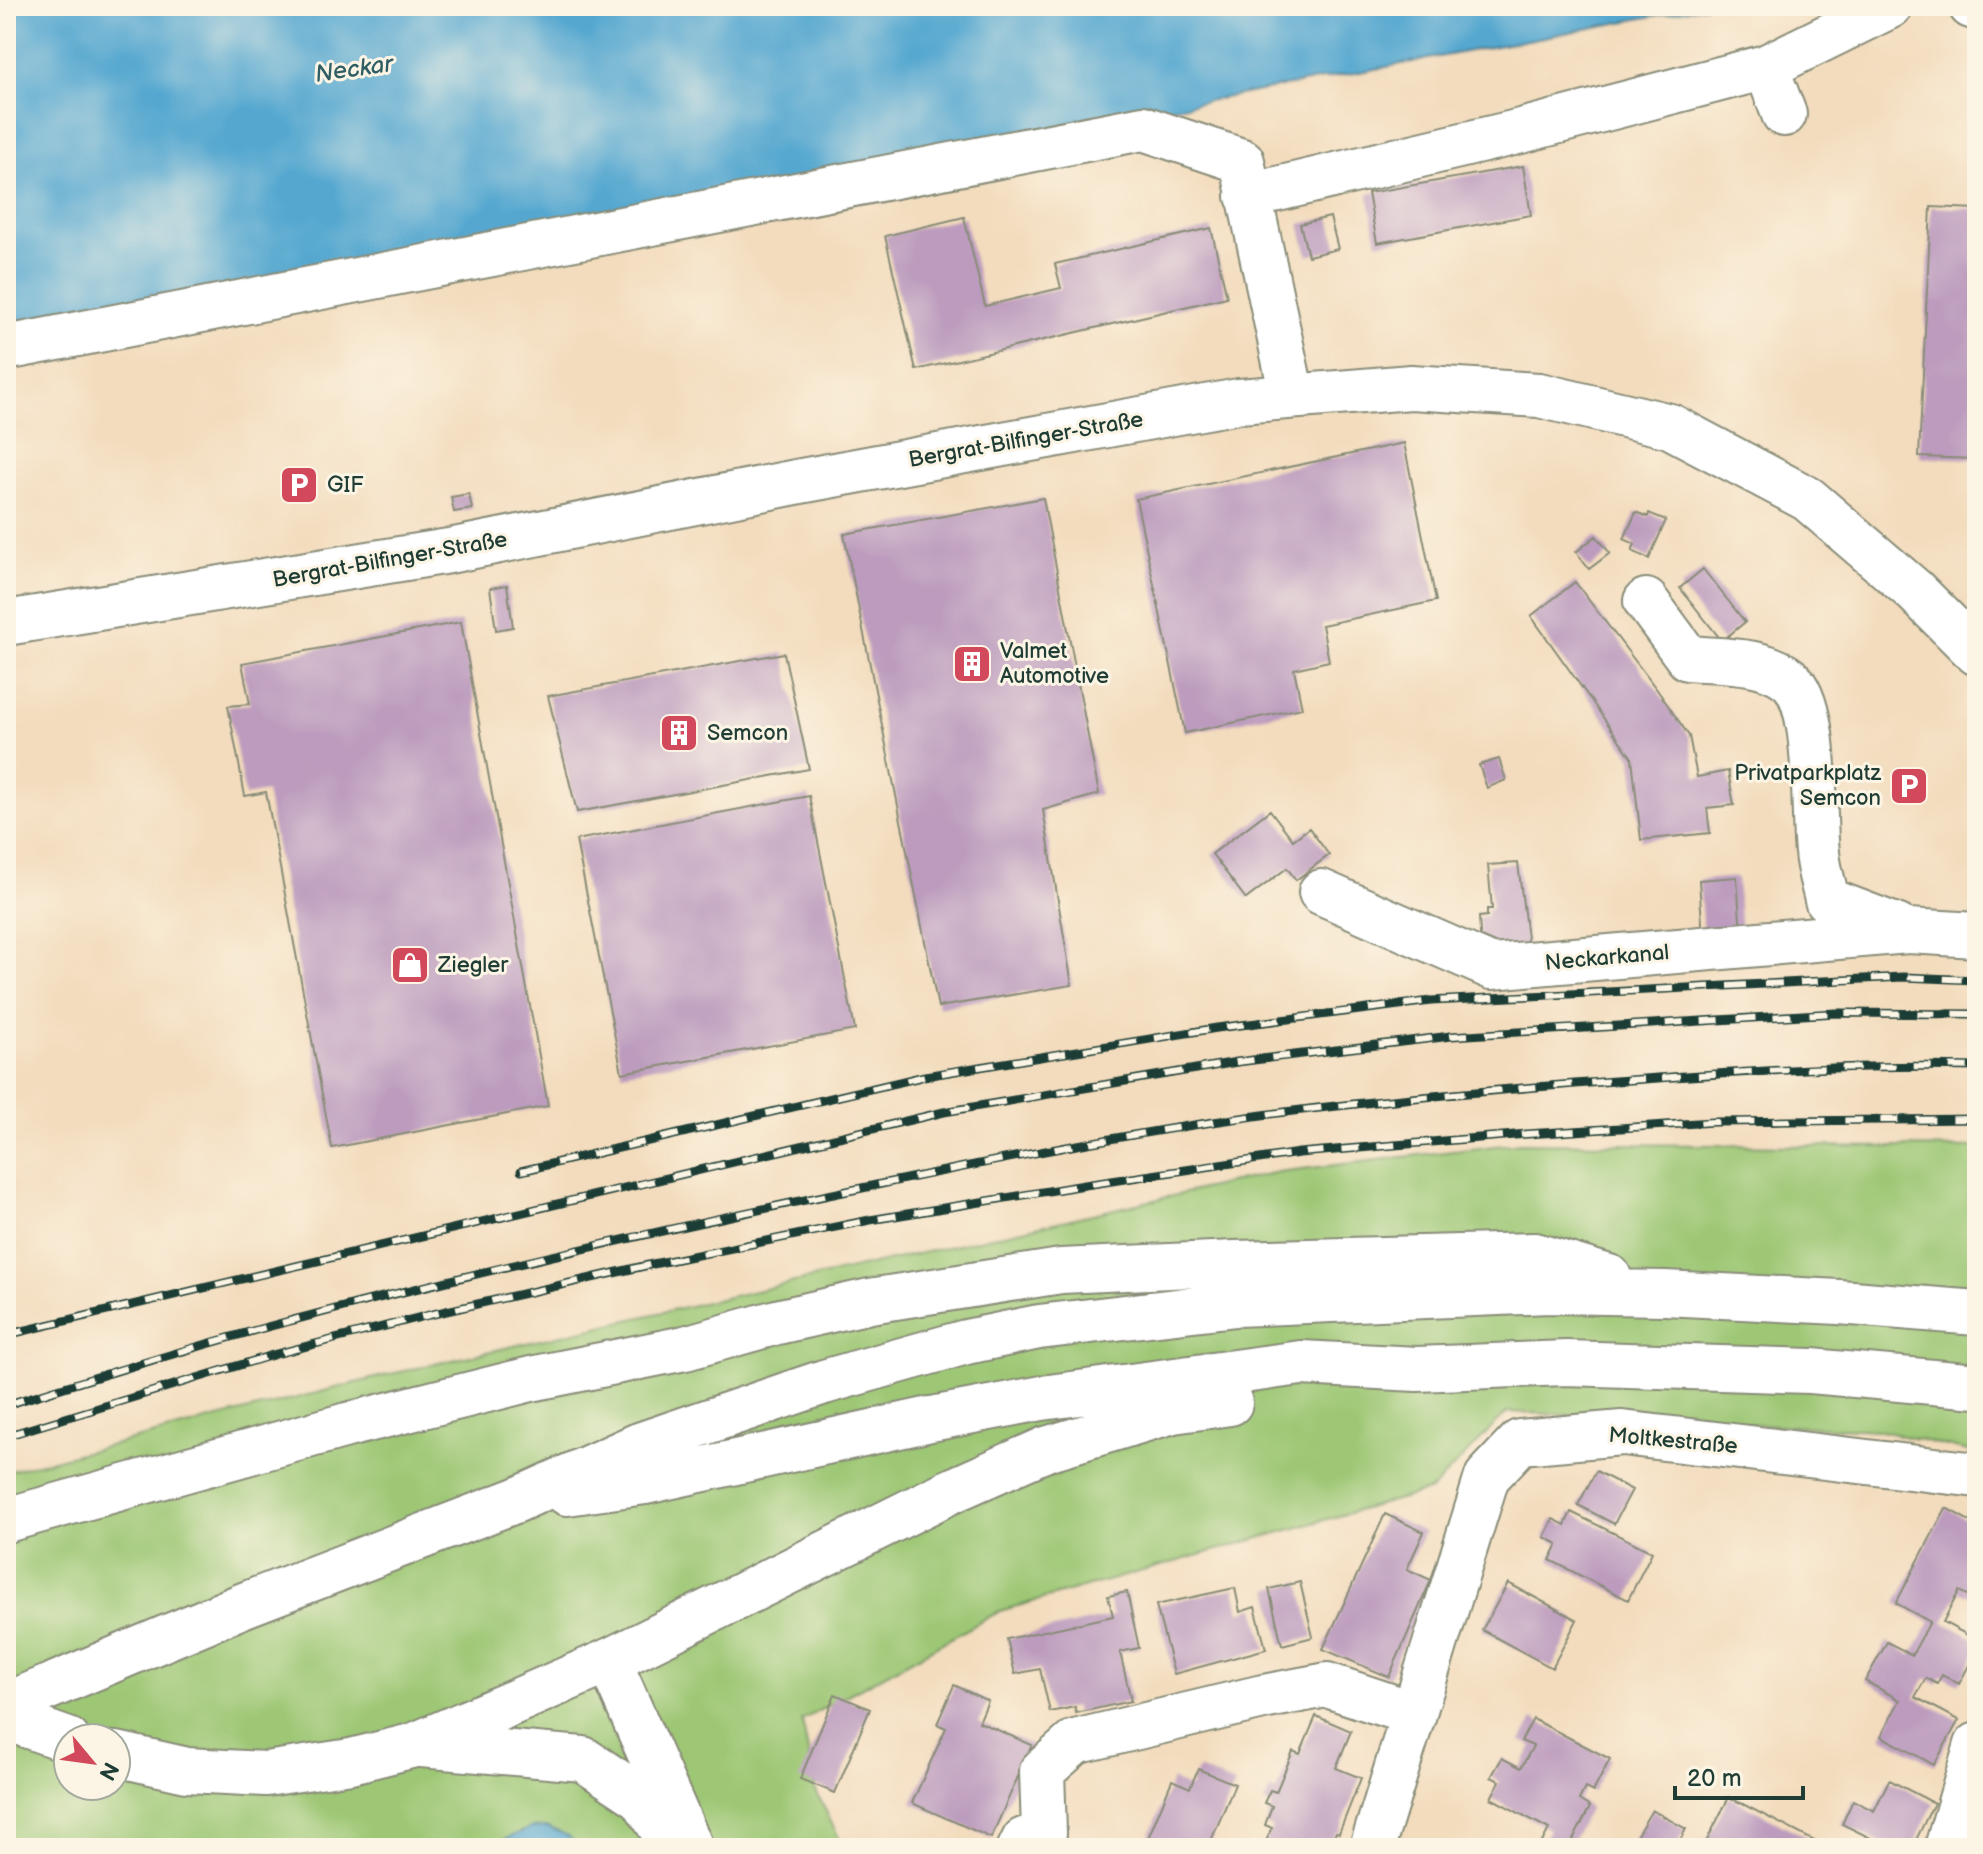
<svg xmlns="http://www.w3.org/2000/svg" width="1983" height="1854" viewBox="0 0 1983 1854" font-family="'Balsamiq Sans',sans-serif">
<rect width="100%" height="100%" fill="#fcf5e5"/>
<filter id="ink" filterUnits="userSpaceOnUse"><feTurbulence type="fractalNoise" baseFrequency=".0125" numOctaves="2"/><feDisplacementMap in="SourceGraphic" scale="16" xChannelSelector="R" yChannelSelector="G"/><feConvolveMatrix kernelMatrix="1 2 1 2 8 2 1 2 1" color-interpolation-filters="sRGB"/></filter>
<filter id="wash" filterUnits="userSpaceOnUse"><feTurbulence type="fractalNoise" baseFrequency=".006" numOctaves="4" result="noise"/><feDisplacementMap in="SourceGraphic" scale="32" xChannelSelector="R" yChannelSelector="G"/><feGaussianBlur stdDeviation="1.8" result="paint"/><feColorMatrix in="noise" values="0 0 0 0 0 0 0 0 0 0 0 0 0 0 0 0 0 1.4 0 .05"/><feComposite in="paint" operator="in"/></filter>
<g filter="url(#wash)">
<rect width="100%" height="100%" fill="#f3dcbd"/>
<!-- green -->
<path fill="#9dc774" stroke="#5e8254" stroke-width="2" fill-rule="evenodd" d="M1520 1143 1977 1148V1453L1877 1430 1507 1412 1431 1490 1000 1611 802 1720 815 1789 844 1848H6V1472L391 1374 1277 1172ZM68 1738H116V1786H68Z"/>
<!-- water -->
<path fill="#54a7d0" stroke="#3a7282" stroke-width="2" d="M6 6H1706L6 330Z
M548 1827 566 1835 583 1848H491L492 1845 530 1828Z"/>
<g id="blocks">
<!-- building -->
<path fill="#bc9bbe" d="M1523 166 1531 215 1377 243 1368 193Z
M1931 207 1977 209V459L1919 457Z
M964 217 985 306 1061 288 1055 264 1211 228 1227 297 916 370 885 236Z
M1330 217 1338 249 1308 256 1300 224Z
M1404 443 1436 601 1322 625 1329 661 1294 669 1302 708 1185 733 1136 499Z
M469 494 472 509 454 512 451 497Z
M1043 498 1099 794 1043 810 1072 985 938 1007 844 534Z
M1636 512 1648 517 1649 513 1666 520 1649 559 1632 551 1635 544 1624 539Z
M1596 536 1610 553 1589 569 1576 552Z
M1703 569 1745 622 1722 641 1680 588Z
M1575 582 1658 691 1689 736 1697 777 1728 771 1734 805 1707 808 1710 833 1641 840 1632 758 1531 616Z
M507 585 513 627 496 630 490 588Z
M461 622 548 1106 332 1148 266 792 245 796 228 706 250 704 242 663Z
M784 653 809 769 577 812 548 696Z
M1499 759 1506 780 1487 788 1479 765Z
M809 796 855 1030 622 1073 576 840Z
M1270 810 1293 840 1309 828 1329 855 1296 880 1287 868 1246 899 1212 854Z
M1518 863 1528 946 1481 950 1479 917 1487 916V909H1492L1488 865Z
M1737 877 1741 934 1703 937 1699 880Z
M1596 1471 1632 1490 1614 1524 1578 1505Z
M1946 1508 1977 1525V1586L1971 1597 1959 1591 1943 1622 1977 1640V1650L1959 1684 1942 1675 1937 1684 1926 1678 1915 1697 1959 1720 1934 1765 1881 1736 1900 1700 1865 1681 1887 1642 1912 1655 1930 1622 1896 1603Z
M1571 1512 1652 1552 1628 1600 1550 1560 1558 1544 1544 1537 1553 1519 1565 1525Z
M1385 1514 1424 1532 1407 1569 1431 1580 1389 1677 1323 1649Z
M1300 1582 1313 1637 1282 1645 1269 1589Z
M1508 1583 1577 1620 1552 1668 1482 1630Z
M1235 1588 1240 1612 1255 1607 1266 1649 1174 1674 1156 1605Z
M1127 1592 1139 1648 1120 1652 1131 1701 1076 1713 1075 1707 1050 1712 1040 1669 1015 1674 1007 1639 1113 1616 1108 1596Z
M954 1685 988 1701 979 1722 1032 1745 991 1838 912 1803 946 1728 937 1724Z
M835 1694 870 1709 835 1793 800 1779Z
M1316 1716 1351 1731 1336 1768 1361 1778 1339 1833 1336 1832 1329 1848H1263L1272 1828 1265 1825 1272 1806 1264 1803 1270 1790 1276 1792 1293 1751 1300 1754Z
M1533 1719 1610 1759 1593 1792 1585 1788 1579 1800 1590 1807 1573 1840 1584 1846 1582 1848H1539L1549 1829 1491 1798 1500 1781 1491 1777 1502 1758 1521 1768 1533 1746 1521 1741Z
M1198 1769 1235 1784 1208 1848H1144L1172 1780 1190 1788Z
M1889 1780 1934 1803 1912 1848H1891L1842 1824 1853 1800 1874 1811Z
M1729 1797 1828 1848H1703Z
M1652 1810 1686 1829 1676 1848H1629Z"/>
</g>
</g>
<g filter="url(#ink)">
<use href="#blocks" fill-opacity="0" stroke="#898c78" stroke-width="2"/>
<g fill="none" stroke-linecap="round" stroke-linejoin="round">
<!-- minor casing -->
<g stroke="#898c78" stroke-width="48">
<path id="minor" d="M1971 6 1977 8
M1766 67 1784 114
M1248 196 1513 133 1766 67 1890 6
M6 348 1143 128 1242 161 1292 396
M1646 601 1688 658C1719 661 1763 658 1789 679 1820 705 1812 813 1817 852 1818 868 1824 885 1827 900L1898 927
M6 623 449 551 801 481 1239 401 1411 387 1539 395 1670 426 1808 499 1915 591 1977 653
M1321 892 1492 967 1908 931 1977 935
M1020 1848 1024 1840 1044 1833 1042 1771 1075 1742 1263 1697 1327 1685 1414 1714
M1372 1848 1487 1477 1520 1442 1622 1433 1977 1475
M1947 1848 1977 1745"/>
</g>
<!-- major casing -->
<g stroke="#898c78" stroke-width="48">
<path id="major" d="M6 1718 68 1740
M421 1745 583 1759 642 1798 669 1840
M116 1754 187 1770 266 1774 351 1761 415 1745 609 1661 691 1848"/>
</g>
<!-- highway casing -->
<g stroke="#898c78" stroke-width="48">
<path id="highway" d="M567 1493 645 1482 926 1420 1042 1398 1301 1363 1417 1369 1566 1363 1811 1371 1977 1386
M6 1520 347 1425 531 1379 685 1348 777 1322 870 1301 1061 1271 1235 1263 1535 1255 1609 1277
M609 1661 949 1492 1046 1449 1173 1411 1230 1403
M6 1705 244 1605 517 1500 639 1445 824 1382 966 1342 1039 1327 1236 1304 1549 1291 1665 1293 1839 1302 1977 1313"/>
</g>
<!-- minor -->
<use href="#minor" stroke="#fff" stroke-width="44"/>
<!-- major -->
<use href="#major" stroke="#fff" stroke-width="44"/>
<!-- highway -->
<use href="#highway" stroke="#fff" stroke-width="44"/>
<!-- rail casing -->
<g stroke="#1f3d34" stroke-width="9">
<path id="rail" d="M521 1171 925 1076 1217 1028 1431 1001 1903 977 1977 980
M6 1335 944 1112 1237 1062 1451 1036 1836 1013 1977 1014
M6 1405C93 1378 179 1351 267 1327 472 1272 678 1226 886 1183 1020 1155 1157 1128 1293 1111 1410 1097 1527 1087 1644 1079 1755 1071 1866 1064 1977 1067
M6 1436 276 1354 429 1315 653 1264 870 1220 1085 1185 1299 1153 1527 1134 1713 1122 1977 1119"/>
</g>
<!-- rail -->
<use href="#rail" stroke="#fcf5e5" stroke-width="6" stroke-dasharray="18" stroke-linecap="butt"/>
</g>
</g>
<!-- icons -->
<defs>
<g id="parking-square" transform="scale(2)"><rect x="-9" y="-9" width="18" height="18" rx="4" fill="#d1495b" stroke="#fcf5e5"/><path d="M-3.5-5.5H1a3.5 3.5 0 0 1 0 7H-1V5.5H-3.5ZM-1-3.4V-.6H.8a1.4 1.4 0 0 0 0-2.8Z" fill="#fff"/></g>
<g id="building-square" transform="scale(2)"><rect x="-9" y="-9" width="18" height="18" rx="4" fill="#d1495b" stroke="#fcf5e5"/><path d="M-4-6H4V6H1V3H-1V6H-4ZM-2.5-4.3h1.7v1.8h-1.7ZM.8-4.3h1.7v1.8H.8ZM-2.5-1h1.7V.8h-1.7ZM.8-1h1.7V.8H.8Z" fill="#fff"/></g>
<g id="shop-square" transform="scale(2)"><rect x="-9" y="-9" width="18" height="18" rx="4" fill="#d1495b" stroke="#fcf5e5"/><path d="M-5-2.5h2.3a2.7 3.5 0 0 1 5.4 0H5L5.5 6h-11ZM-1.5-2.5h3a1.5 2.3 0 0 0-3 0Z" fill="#fff"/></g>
</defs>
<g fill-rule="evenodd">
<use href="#parking-square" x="299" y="485"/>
<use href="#building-square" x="972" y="664"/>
<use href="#building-square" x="679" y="733"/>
<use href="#parking-square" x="1909" y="786"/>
<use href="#shop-square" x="410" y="965"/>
</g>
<g text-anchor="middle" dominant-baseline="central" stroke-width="6" stroke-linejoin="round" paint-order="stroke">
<!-- street labels -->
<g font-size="22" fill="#1f3d34" stroke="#fcf5e5">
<text transform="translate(1026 440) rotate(-10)">Bergrat-Bilfinger-Straße</text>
<text transform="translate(390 560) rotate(-10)">Bergrat-Bilfinger-Straße</text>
<text transform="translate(1607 958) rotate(-5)">Neckarkanal</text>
<text transform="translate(1673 1441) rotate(5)">Moltkestraße</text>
</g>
<!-- poi labels -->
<g font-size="22" fill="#1f3d34" stroke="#fcf5e5" text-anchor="start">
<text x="327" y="485">GIF</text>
<text x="1000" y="651">Valmet<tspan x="1000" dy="25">Automotive</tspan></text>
<text x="707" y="733">Semcon</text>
<text x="1881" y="773" text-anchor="end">Privatparkplatz<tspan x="1881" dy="25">Semcon</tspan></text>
<text x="438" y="965">Ziegler</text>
</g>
<!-- water labels -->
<g font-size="24" font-style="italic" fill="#2f5d63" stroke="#fcf5e5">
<text transform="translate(354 69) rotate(-8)">Neckar</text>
</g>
</g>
<!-- margin -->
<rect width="1983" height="1854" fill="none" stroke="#fcf5e5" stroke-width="32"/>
<!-- north arrow -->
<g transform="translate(92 1762) rotate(119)"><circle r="38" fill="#fcf5e5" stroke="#a4ab9e" stroke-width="2"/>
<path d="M0-6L14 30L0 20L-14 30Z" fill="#d1495b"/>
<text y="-12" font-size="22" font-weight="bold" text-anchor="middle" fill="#1f3d34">N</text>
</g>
<!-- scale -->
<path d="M1675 1786v12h128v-12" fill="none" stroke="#1f3d34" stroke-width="4"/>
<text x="1687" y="1786" font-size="24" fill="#1f3d34" stroke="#fcf5e5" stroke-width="6" paint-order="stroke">20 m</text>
</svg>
